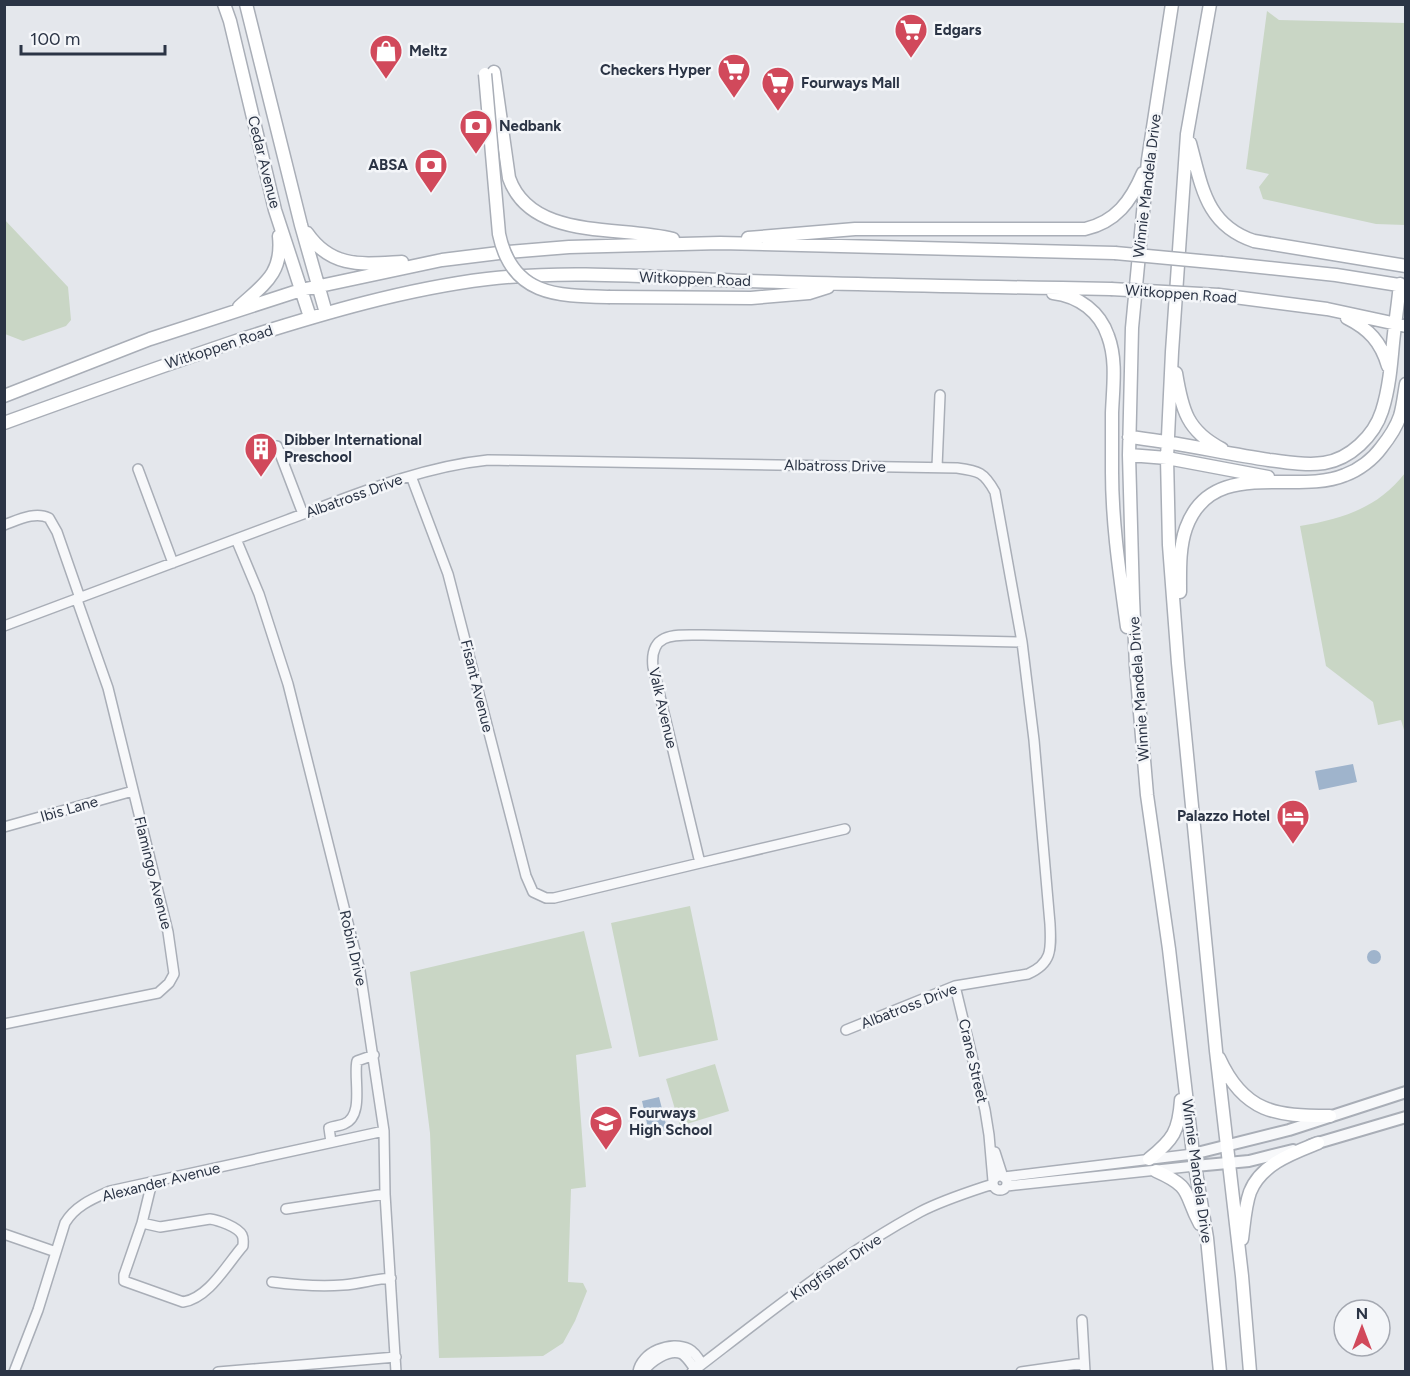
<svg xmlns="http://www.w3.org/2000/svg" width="1410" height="1376" viewBox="0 0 1410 1376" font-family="Figtree,sans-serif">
<rect width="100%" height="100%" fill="#e4e7ec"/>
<!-- green -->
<path fill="#c9d6c5" d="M1267 11 1279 20 1405 23V225L1376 224 1263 199 1259 187 1269 174 1246 169Z
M4 219 68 287 71 320 66 326 23 341 5 334Z
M1405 473 1406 730H1404L1401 720 1378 725 1373 702 1326 666 1300 526C1342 519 1378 508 1405 473Z
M690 906 718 1040 639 1057 611 923Z
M584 931 612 1048 576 1055 586 1187 571 1189 568 1282 583 1283 587 1291 575 1321 563 1343 543 1356 439 1358 430 1133 410 972Z
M715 1064 729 1111 680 1126 666 1079Z"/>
<!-- water -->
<path fill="#9fb4cc" d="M1353 764 1357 782 1319 790 1315 771Z
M1367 957a7 7 0 1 1 14 0a7 7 0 1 1-14 0Z
M659 1097 668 1132 650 1137 642 1101Z"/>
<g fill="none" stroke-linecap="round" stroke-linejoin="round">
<!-- minor casing -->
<g stroke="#a9aeb7" stroke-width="12">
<path id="minor" d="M277 446 303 514
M937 467 940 395
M138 469 173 563
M411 476 448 574 526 876 533 892 546 898H554L700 863 653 667C649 631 677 635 703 635L1022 642
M4 525C18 520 35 511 49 518L57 532 80 598
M236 539 259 594 288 684 360 971 384 1131 385 1194 396 1372
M4 626C99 591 193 555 287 520 352 496 419 467 488 460L957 468C979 471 984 472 995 492L1022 642 1034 740 1050 924C1051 948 1053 963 1028 974L955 986 846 1030
M4 827 133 791
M700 863 845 829
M955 986 985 1110 989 1135 993 1181
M4 1024 158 993 169 983 174 974 168 932 108 688 77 600
M331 1142 329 1128C334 1126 339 1126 344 1124 365 1116 353 1077 357 1061L374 1055
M995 1152 1003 1177
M993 1183a7 7 0 1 1 14 0a7 7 0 1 1-14 0Z
M1004 1177 1193 1154
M1007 1186 1195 1166
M286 1209 385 1194
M142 1223 124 1275V1281L183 1302C209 1298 227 1264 243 1246 243 1242 244 1239 242 1235 238 1227 218 1220 210 1219L160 1227 142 1223 152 1182
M4 1234 56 1252
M272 1282C296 1285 319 1287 343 1285 360 1284 374 1279 391 1278
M1082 1320 1085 1372
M14 1372 38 1310 65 1223C75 1206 92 1199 110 1191L384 1131
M218 1372 396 1357
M638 1372C641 1352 671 1340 689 1349 695 1352 699 1359 702 1364
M643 1372C650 1362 669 1348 682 1354 687 1357 691 1364 695 1369
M692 1372C765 1316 840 1255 920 1212 943 1200 969 1192 993 1184
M1021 1372 1084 1363"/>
</g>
<!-- tertiary casing -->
<g stroke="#a9aeb7" stroke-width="14">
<path id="tertiary" d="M1311 1145 1406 1117
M1193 1154 1289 1130 1406 1092
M1195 1166 1249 1161 1293 1150"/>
</g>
<!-- secondary casing -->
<g stroke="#a9aeb7" stroke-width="15">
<path id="secondary" d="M224 4 230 21 275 210 310 317
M246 4 301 225 326 313
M1172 4 1148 160 1132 328 1129 455 1133 598 1136 666 1147 795 1169 949 1193 1154 1207 1238 1220 1372
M1210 4 1187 134 1172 352 1167 458 1169 545 1178 663 1216 1051 1242 1276 1250 1372
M494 72 509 178C531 241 620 225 673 239
M1190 143C1202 187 1206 225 1254 241L1406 266
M307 233C332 269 363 264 402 262
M748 238 855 229H1085C1116 222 1131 201 1143 173
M1222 263 1336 275 1405 286
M1053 293C1079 296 1100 312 1108 336 1117 360 1113 387 1112 413 1112 433 1112 453 1112 472 1112 524 1120 576 1127 627
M1219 295 1327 309 1406 326
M610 297 751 298 809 293 828 287
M239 307C264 284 283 274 279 236
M1347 318C1369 329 1381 342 1388 366
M1176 373C1182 410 1187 431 1222 449
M4 396 150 339 301 290 442 260 507 252 569 247 720 243 1115 253
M4 423C84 394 164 365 245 338 324 313 405 289 487 279 574 269 661 278 748 281 869 285 990 287 1111 289
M1129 437C1176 442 1222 453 1269 460 1287 462 1305 466 1324 463 1350 459 1374 436 1382 411 1389 389 1391 366 1393 343 1395 323 1398 304 1400 284
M1129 455 1167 458 1268 477
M1180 592C1180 571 1179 548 1186 528 1212 456 1295 496 1345 475 1359 470 1373 459 1381 448 1389 438 1396 428 1400 416 1403 406 1404 395 1406 384
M1219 1058C1244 1113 1276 1116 1330 1116
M1149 1159C1173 1140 1179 1131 1181 1100
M1156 1171C1194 1188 1183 1193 1200 1224
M1242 1239C1244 1224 1245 1206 1250 1192 1261 1164 1293 1153 1318 1143"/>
</g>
<!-- minor -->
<use href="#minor" stroke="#f7f8fa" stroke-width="9"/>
<!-- tertiary -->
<use href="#tertiary" stroke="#f7f8fa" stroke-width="10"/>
<!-- secondary -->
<use href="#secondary" stroke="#fff" stroke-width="12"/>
<!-- secondary-bridge casing -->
<g stroke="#a9aeb7" stroke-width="15" stroke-linecap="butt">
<path id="secondary-bridge" d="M485 74 499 234C512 296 557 296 610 297
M1115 253 1222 263
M1111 289 1219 295"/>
</g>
<!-- secondary-bridge -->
<use href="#secondary-bridge" stroke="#fff" stroke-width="12"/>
</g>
<!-- icons -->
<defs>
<g id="supermarket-pin" transform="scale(1.725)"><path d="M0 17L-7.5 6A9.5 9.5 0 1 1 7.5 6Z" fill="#d1495b" stroke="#f4f6f9"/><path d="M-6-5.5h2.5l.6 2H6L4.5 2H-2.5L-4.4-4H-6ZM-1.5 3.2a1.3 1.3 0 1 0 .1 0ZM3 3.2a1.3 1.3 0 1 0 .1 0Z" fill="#fff"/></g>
<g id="shop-pin" transform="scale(1.725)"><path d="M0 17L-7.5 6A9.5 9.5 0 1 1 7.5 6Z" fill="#d1495b" stroke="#f4f6f9"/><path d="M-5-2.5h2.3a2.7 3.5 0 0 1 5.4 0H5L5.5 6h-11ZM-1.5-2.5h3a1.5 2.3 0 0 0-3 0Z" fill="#fff"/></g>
<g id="bank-pin" transform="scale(1.725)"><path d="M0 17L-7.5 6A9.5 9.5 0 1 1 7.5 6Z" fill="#d1495b" stroke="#f4f6f9"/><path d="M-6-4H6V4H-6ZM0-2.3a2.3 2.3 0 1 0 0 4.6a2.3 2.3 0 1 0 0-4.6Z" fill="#fff"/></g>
<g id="building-pin" transform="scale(1.725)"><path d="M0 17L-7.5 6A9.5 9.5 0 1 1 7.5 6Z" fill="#d1495b" stroke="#f4f6f9"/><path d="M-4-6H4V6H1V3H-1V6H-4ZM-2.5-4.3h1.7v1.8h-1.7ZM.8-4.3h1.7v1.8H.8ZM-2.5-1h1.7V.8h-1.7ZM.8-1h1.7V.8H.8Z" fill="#fff"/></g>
<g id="hotel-pin" transform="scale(1.725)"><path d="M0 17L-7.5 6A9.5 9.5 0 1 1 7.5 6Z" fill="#d1495b" stroke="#f4f6f9"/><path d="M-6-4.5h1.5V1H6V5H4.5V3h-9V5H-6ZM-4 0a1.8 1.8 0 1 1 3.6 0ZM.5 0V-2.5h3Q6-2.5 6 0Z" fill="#fff"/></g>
<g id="school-pin" transform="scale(1.725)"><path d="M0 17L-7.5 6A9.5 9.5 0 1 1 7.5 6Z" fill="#d1495b" stroke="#f4f6f9"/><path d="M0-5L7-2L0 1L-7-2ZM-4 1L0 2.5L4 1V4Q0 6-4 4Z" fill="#fff"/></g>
</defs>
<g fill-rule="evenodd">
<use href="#supermarket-pin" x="911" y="30"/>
<use href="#shop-pin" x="386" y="51"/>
<use href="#supermarket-pin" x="734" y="70"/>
<use href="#supermarket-pin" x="778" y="83"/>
<use href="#bank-pin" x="476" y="126"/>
<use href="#bank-pin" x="431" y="165"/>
<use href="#building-pin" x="261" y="449"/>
<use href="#hotel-pin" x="1293" y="816"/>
<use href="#school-pin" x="606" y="1122"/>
</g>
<g text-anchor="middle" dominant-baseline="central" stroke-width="5" stroke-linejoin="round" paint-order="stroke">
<!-- poi labels -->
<g font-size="15" font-weight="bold" fill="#2b3445" stroke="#f4f6f9" text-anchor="start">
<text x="934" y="30">Edgars</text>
<text x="409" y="51">Meltz</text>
<text x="711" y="70" text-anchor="end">Checkers Hyper</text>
<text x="801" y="83">Fourways Mall</text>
<text x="499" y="126">Nedbank</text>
<text x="408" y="165" text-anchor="end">ABSA</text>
<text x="284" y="440">Dibber International<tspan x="284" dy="17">Preschool</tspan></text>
<text x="1270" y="816" text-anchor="end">Palazzo Hotel</text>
<text x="629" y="1113">Fourways<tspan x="629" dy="17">High School</tspan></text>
</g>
<!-- street labels -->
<g font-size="15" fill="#2b3445" stroke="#f4f6f9">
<text transform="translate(264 162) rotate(76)">Cedar Avenue</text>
<text transform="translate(1147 186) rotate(-83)">Winnie Mandela Drive</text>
<text transform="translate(695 279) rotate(2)">Witkoppen Road</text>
<text transform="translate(1181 294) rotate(4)">Witkoppen Road</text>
<text transform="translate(219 347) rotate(-18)">Witkoppen Road</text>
<text transform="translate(835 466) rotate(1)">Albatross Drive</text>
<text transform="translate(354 496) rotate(-20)">Albatross Drive</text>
<text transform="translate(477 686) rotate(76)">Fisant Avenue</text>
<text transform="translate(1139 689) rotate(-94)">Winnie Mandela Drive</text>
<text transform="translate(663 708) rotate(77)">Valk Avenue</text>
<text transform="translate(69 809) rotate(-16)">Ibis Lane</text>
<text transform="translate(153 873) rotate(76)">Flamingo Avenue</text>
<text transform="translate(353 948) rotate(77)">Robin Drive</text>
<text transform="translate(909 1006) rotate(-21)">Albatross Drive</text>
<text transform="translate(973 1061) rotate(77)">Crane Street</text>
<text transform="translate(1197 1171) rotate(82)">Winnie Mandela Drive</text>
<text transform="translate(161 1182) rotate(-14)">Alexander Avenue</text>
<text transform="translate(836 1267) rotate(-34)">Kingfisher Drive</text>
</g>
</g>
<!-- border -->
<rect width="1410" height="1376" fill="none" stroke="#2b3445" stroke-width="12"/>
<!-- north arrow -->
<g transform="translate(1362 1328)"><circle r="28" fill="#f4f6f9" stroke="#a4a8b1" stroke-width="1.5"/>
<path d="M0-4.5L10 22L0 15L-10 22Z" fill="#d1495b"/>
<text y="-9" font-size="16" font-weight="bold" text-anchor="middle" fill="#2b3445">N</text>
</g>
<!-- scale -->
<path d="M21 45v9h144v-9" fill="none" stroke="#2b3445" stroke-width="3"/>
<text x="30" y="45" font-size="18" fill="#2b3445" stroke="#f4f6f9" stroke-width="4.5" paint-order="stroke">100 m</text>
</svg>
